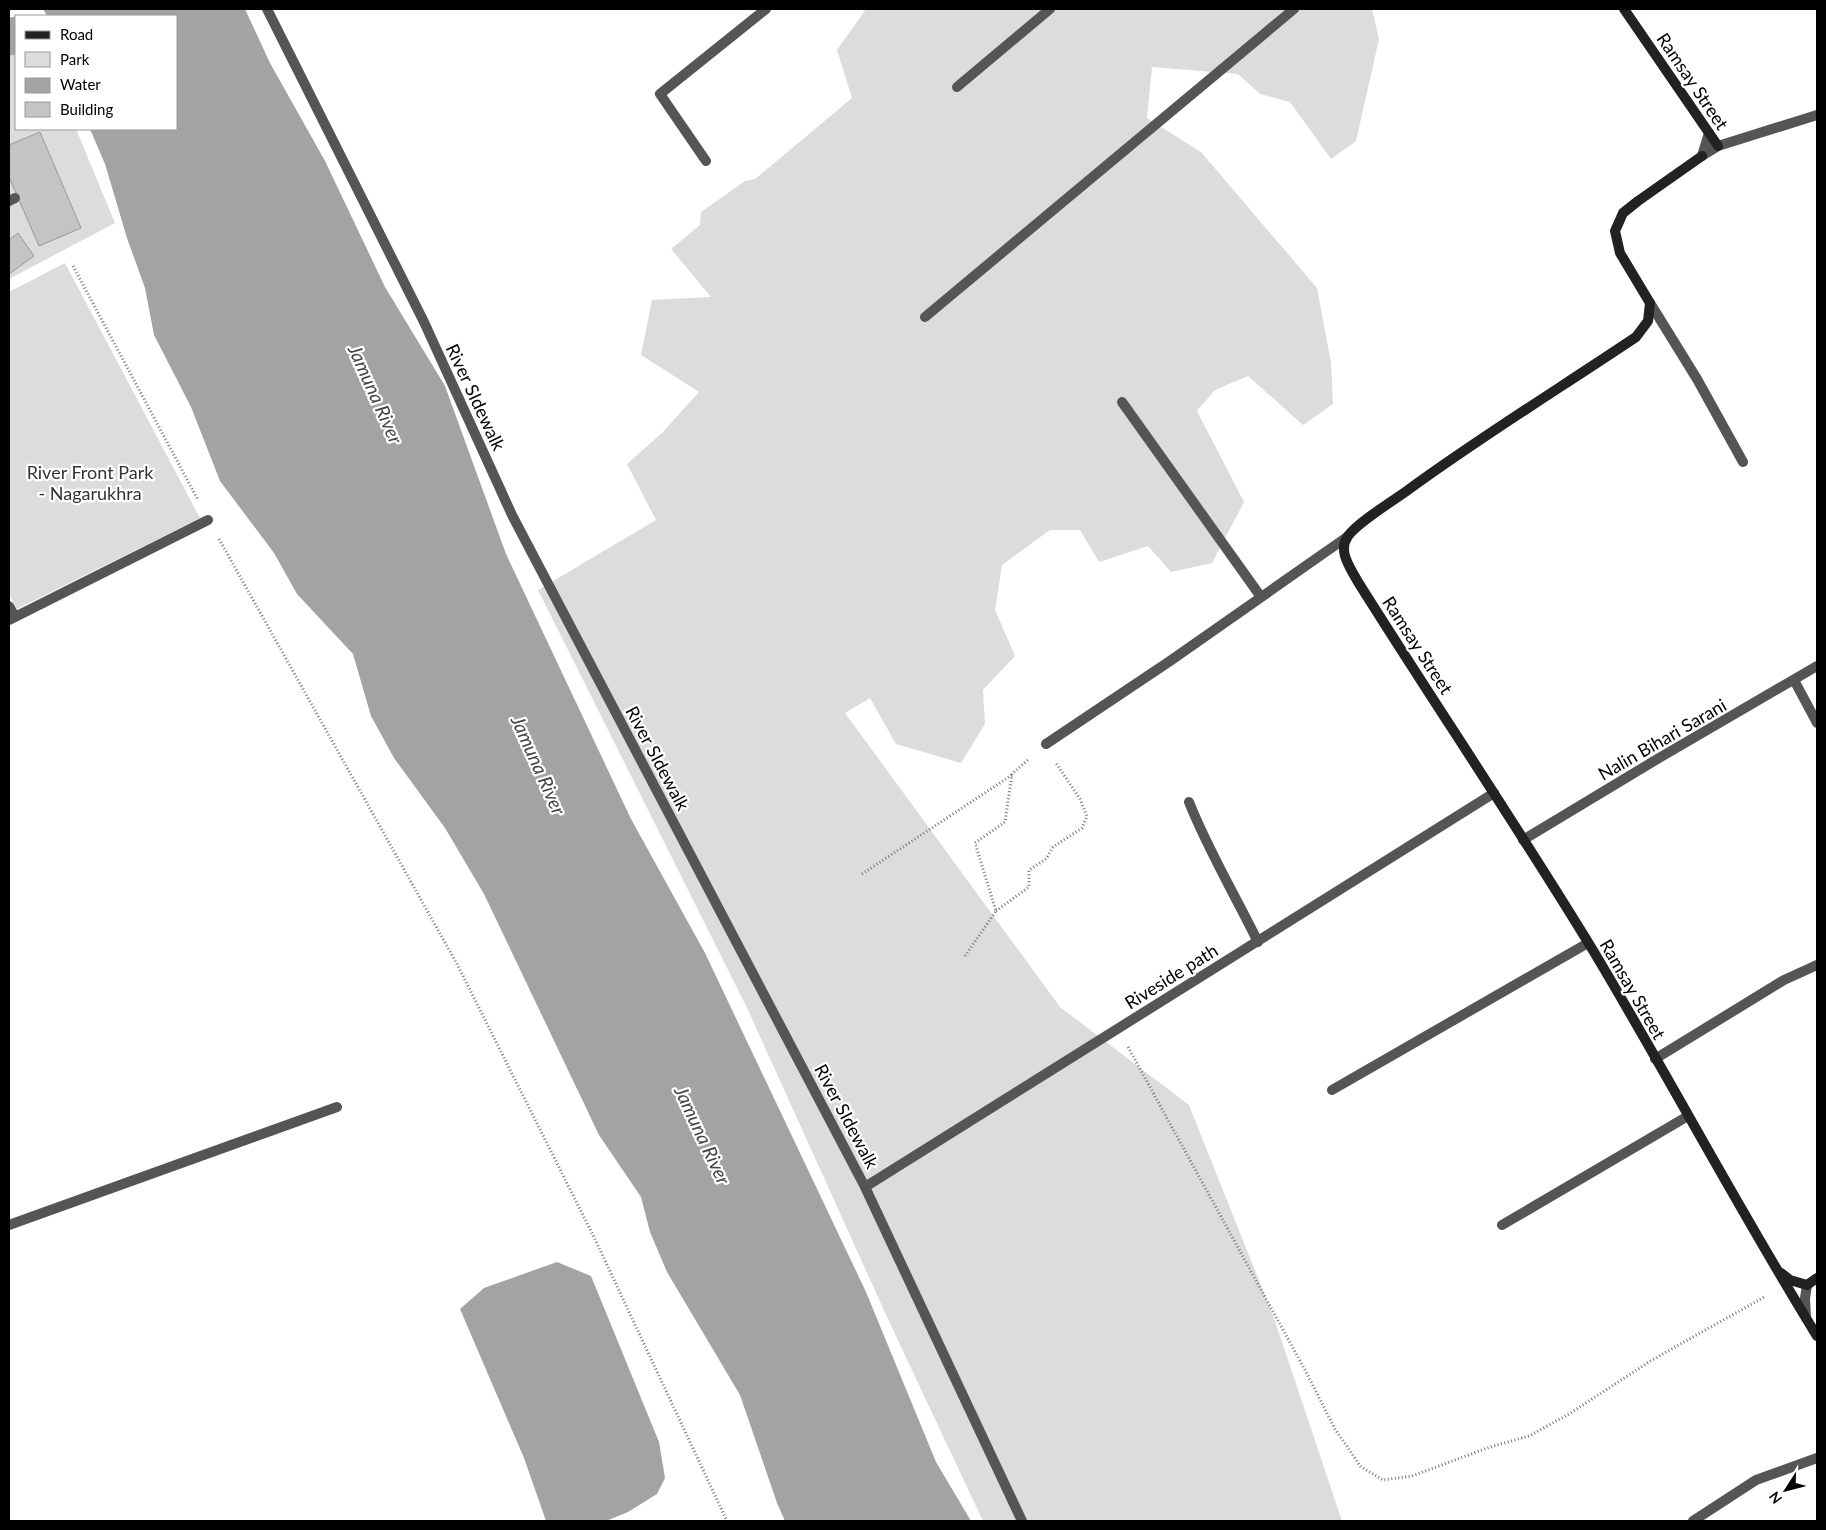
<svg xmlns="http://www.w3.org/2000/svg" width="1826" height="1530" viewBox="0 0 1826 1530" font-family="Lato,sans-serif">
<rect width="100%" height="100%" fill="#fff"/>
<!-- green -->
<path fill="#dcdcdc" d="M866 9H1372L1379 39 1356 141 1331 159 1290 102 1260 94 1238 74 1152 67 1147 118 1201 152 1317 288 1331 363 1333 404 1303 425 1248 376 1215 390 1197 411 1244 502 1212 563 1171 572 1148 546 1099 562 1080 530H1050L1002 565 995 610 1015 656 983 690 985 724 961 763 896 744 870 698 845 713 1060 1007 1189 1105 1274 1318 1342 1521H983L887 1317 748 1010 538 590 656 520 627 464 662 433 699 392 641 355 652 300 711 297 671 249 700 225 701 212 745 181 755 179 852 98 837 50Z
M16 34V129H76L115 223 9 279V40Z
M65 263 200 518 17 609 9 594V292Z"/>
<!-- water -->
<path fill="#a3a3a3" d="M43 9H245L270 63 325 161 385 287 445 386 506 554 631 819 705 953 866 1292 936 1462 971 1521H785L777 1503 740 1395 667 1272 650 1232 641 1197 599 1135 484 894 445 828 394 758 371 716 353 654 297 594 274 553 220 481 191 407 154 335 145 288 127 238 105 164 90 129H176V16H47Z
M557 1262 591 1276 659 1442 665 1478 657 1494 628 1512 606 1521H546L524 1458 460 1309 484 1288Z"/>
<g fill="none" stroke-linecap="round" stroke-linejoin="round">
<!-- canal -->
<path stroke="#a3a3a3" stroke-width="35" d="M9 38 16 34"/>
</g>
<!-- building -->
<path fill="#c4c4c4" stroke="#999" d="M40 132 81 228 39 246 9 177V145Z
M18 233 34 256 9 274V240Z"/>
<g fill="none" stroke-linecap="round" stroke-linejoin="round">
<!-- path -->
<path stroke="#777" stroke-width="3" stroke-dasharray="1 2.5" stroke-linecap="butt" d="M73 266 198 500
M219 539 457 964 593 1235 727 1521
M862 874 1012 775
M996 911 1029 887V870L1046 859 1053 847 1082 828 1087 816 1080 799 1056 763
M965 956 996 911 975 843 1005 822 1012 774 1029 759
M1128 1047 1304 1368 1335 1429 1361 1467 1383 1480 1412 1476 1490 1447 1529 1436 1569 1414 1652 1360 1766 1296"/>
<!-- lane -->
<path stroke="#555" stroke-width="10" d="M9 201 15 198"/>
<!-- street -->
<path stroke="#555" stroke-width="10" d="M267 9 424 322 512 515 865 1187 1022 1521
M957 87 1050 9
M1709 133 1702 156 1718 146 1817 115
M706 161 660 94 766 9
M1650 303 1697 379 1743 462
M925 317 1294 9
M1122 402 1261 597
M9 606 15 617
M9 620 208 520
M1794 680 1817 723
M1046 744 1170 661 1347 537
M1189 802C1208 850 1235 895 1258 942
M1523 840 1659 758 1817 666
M1655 1059 1784 980 1817 965
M1332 1090 1588 943
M865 1187 1494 793
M9 1225 337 1107
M1502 1225 1688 1116
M1806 1318 1805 1298 1807 1285
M1693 1521 1756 1480 1817 1458"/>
<!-- secondary -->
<path stroke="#222" stroke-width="10" d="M1624 9 1718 146
M1702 156 1638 201 1623 213 1615 231 1620 253 1650 303 1648 321 1636 337C1560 388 1482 436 1408 490 1393 501 1358 522 1348 536 1337 551 1351 569 1358 582 1436 706 1518 827 1594 952 1670 1079 1739 1210 1817 1336
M1781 1273 1790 1280 1807 1285 1817 1278"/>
</g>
<g text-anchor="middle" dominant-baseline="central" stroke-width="4.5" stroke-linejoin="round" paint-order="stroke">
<!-- street labels -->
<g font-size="18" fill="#000" stroke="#fff">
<text transform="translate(1693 81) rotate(56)">Ramsay Street</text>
<text transform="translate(476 397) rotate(65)">River SIdewalk</text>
<text transform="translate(1418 645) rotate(57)">Ramsay Street</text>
<text transform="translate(1662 739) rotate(-30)">Nalin Bihari Sarani</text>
<text transform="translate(658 758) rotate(62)">River SIdewalk</text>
<text transform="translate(1171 976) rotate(-32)">Riveside path</text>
<text transform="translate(1633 989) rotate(60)">Ramsay Street</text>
<text transform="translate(847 1116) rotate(62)">River SIdewalk</text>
</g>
<!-- park labels -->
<g font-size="18" fill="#333" stroke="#fff">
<text x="90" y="472">River Front Park<tspan x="90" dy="21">- Nagarukhra</tspan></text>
</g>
<!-- water labels -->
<g font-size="19" font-style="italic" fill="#444" stroke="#fff">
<text transform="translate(376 394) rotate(66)">Jamuna River</text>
<text transform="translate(539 765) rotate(66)">Jamuna River</text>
<text transform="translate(703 1135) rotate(65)">Jamuna River</text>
</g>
</g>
<!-- border -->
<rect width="1826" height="1530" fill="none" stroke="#000000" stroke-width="20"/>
<!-- legend -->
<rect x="15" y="15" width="162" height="115" fill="#ffffff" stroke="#999999"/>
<rect x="25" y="31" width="25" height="8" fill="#222222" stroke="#999999"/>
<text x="60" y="40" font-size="15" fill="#000000">Road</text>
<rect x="25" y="52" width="25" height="15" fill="#dcdcdc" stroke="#999999"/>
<text x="60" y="65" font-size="15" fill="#000000">Park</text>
<rect x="25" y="78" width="25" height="15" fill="#a3a3a3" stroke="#999999"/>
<text x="60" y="90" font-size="15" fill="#000000">Water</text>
<rect x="25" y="102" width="25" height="15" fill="#c4c4c4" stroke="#999999"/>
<text x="60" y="115" font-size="15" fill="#000000">Building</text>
<!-- north arrow -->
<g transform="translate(1786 1490) rotate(234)" stroke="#ffffff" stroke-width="4" paint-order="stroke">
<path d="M0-4L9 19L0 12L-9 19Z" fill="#000000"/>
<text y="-8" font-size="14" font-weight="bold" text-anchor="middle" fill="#000000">N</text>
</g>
</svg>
